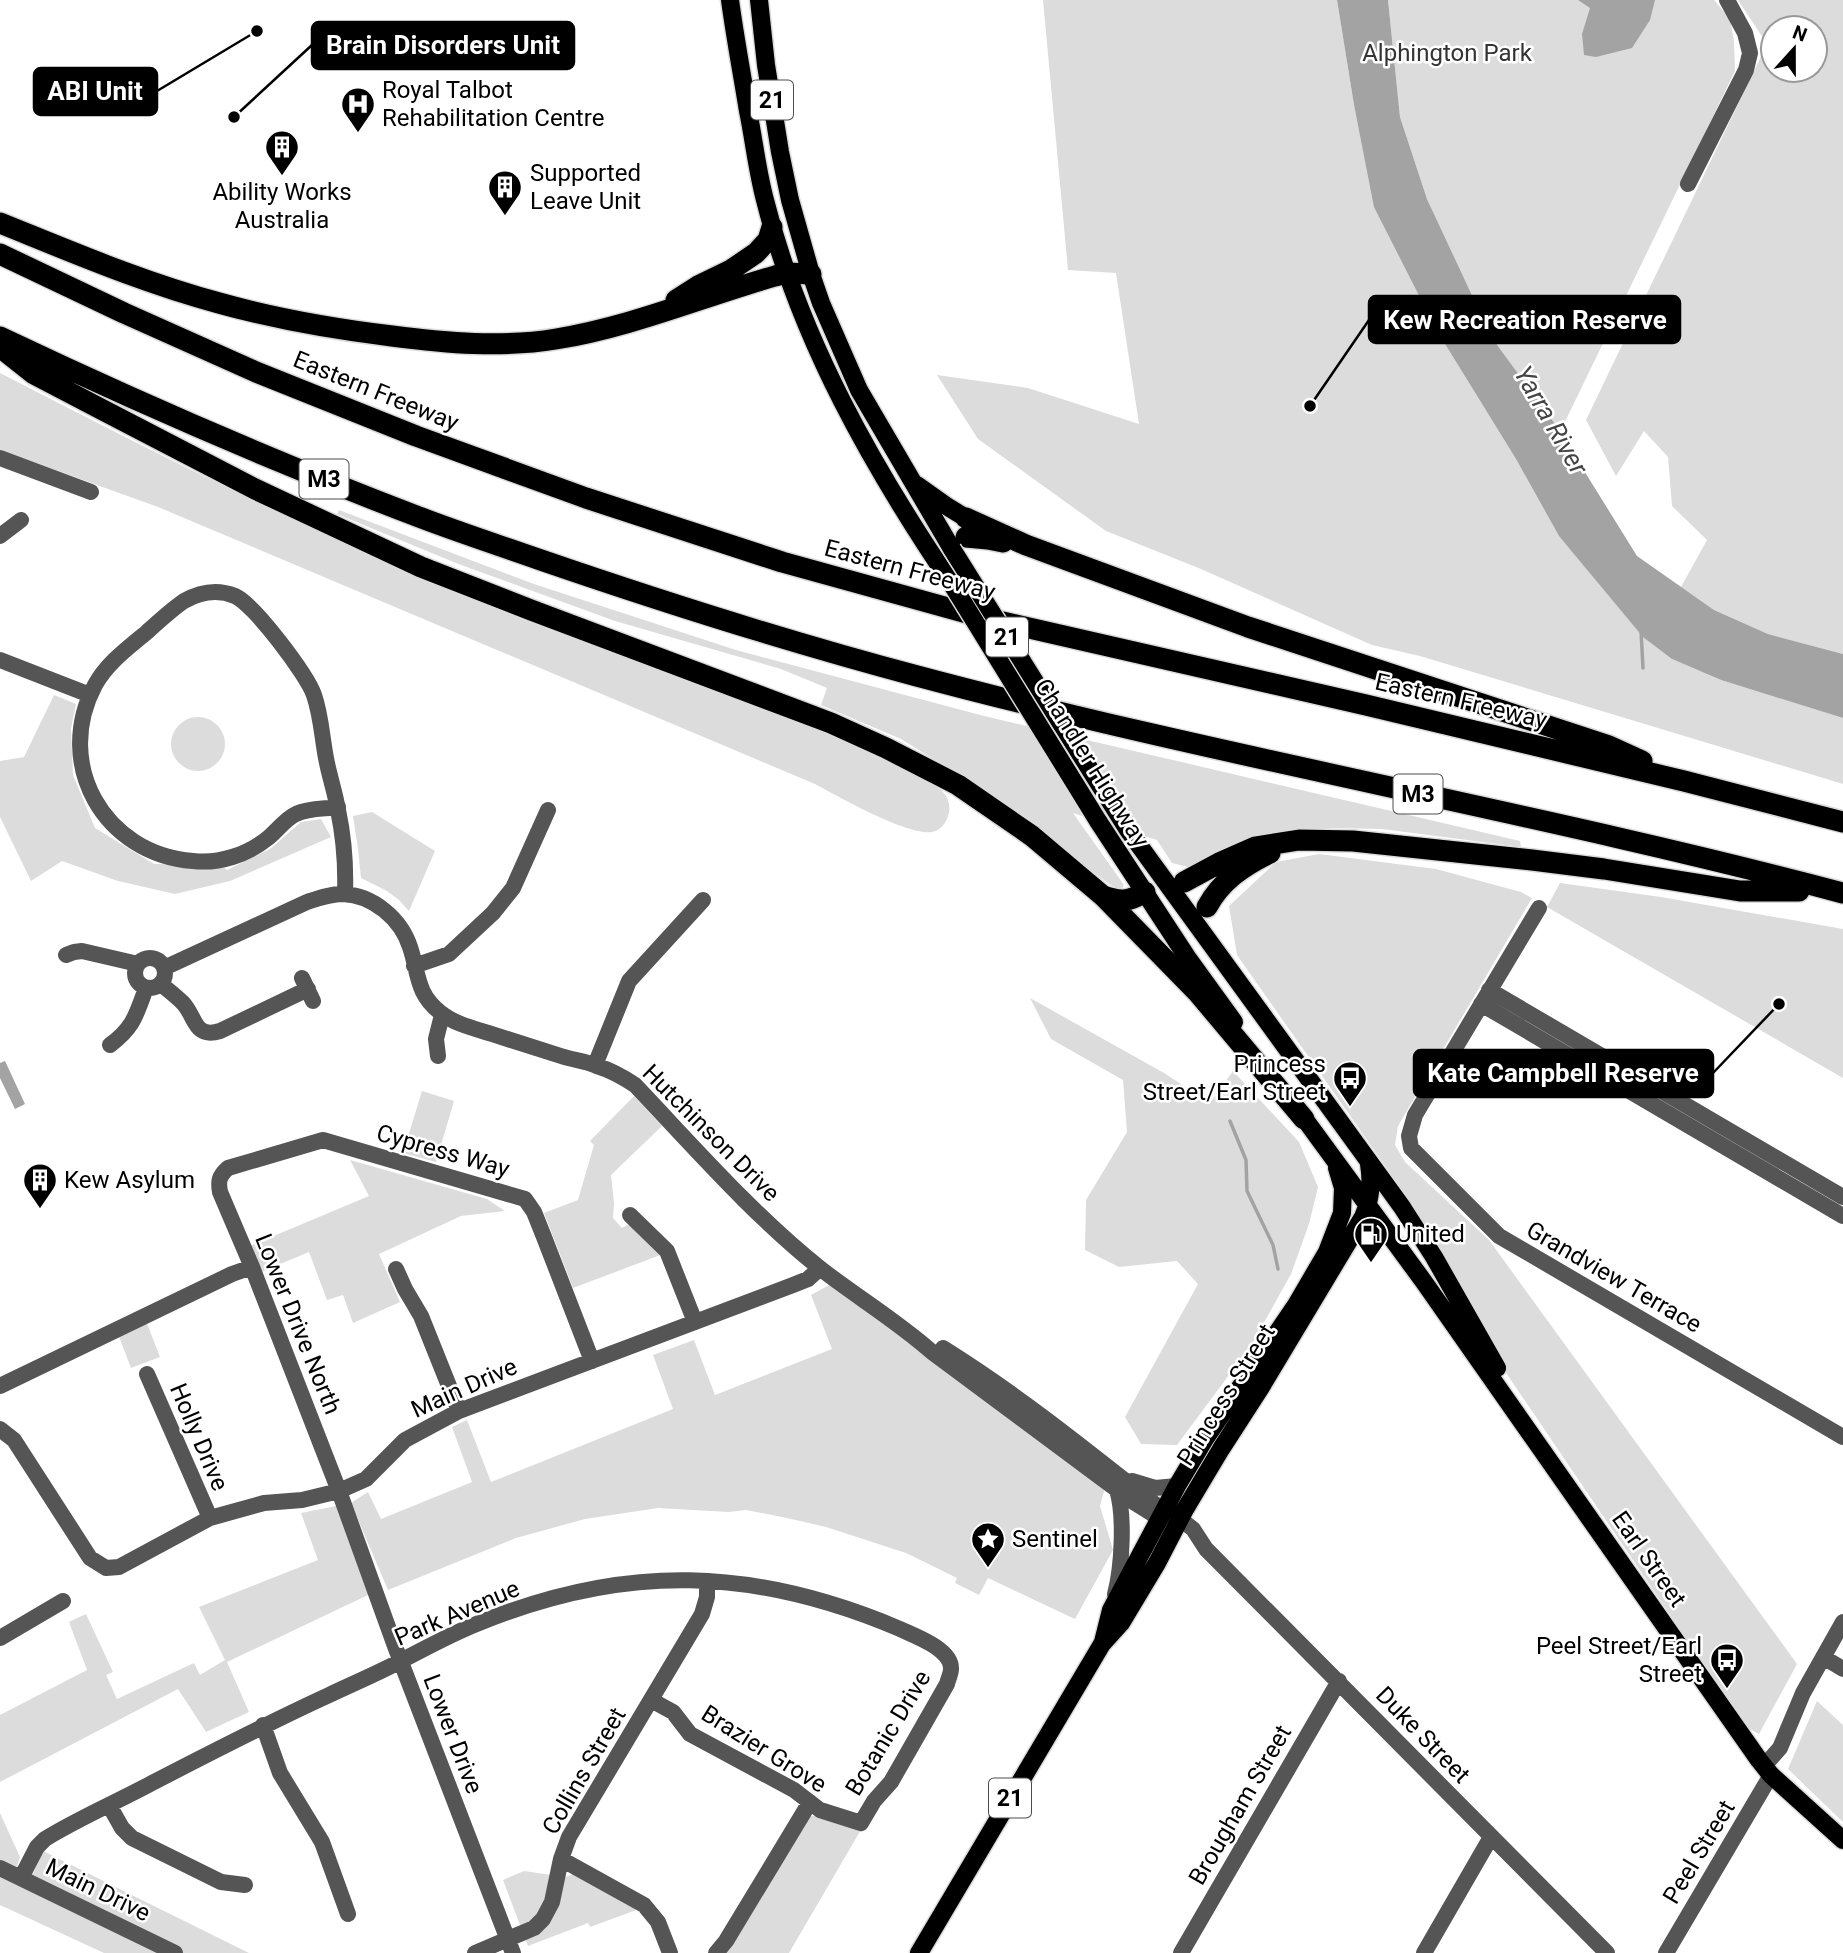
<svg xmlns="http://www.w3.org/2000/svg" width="1843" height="1953" viewBox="0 0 1843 1953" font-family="Roboto,sans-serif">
<rect width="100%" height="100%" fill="#fff"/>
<!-- green -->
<path fill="#dcdcdc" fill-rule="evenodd" d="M1043 0H1337L1354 105 1375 207 1437 331 1516 459 1559 536 1672 659 1721 680 1843 718V784L1420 656 1372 645 1201 569 1106 531 978 439 937 375 1028 388 1139 424 1116 273 1068 270Z
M1388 0H1714L1730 19 1734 41 1735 71 1560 432 1492 338 1427 199 1400 117Z
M1738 0H1843V654L1768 634 1714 610 1681 587 1707 540 1672 506 1668 457 1644 431 1616 476 1586 420 1767 44ZM1773 28H1815V70H1773Z
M0 373C128 439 256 504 388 563 499 612 614 654 729 694 790 716 851 740 908 770 919 777 935 783 944 793 949 799 951 808 948 816 946 823 940 831 932 832 908 836 837 796 815 784L158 507 0 450Z
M339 510 534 584 736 650 984 716 1520 841 1521 847 1382 829 1332 828 1259 835 1225 849 1188 867 1172 863 1157 840 1073 813 1124 885 1121 891 1113 887 991 795 901 739 821 705 827 688 781 669 615 621 456 563 337 514Z
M54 695 76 704 71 729 73 775 95 828 154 864 221 865 227 870 270 849 301 822 321 819 331 837 230 881 175 894 118 881 62 861 31 881 0 817V761L24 757Z
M171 744a27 27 0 1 1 54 0a27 27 0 1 1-54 0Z
M372 812 435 851 409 911 399 900 387 891 361 878 358 849 353 816Z
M1319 854 1436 869 1521 892 1532 898 1398 1126 1395 1145 1405 1162 1489 1240 1797 1664 1759 1734 1746 1727 1498 1361 1443 1253 1393 1177 1237 955 1229 906 1276 862Z
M1560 883 1661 897 1843 929V1078L1547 907Z
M1030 998 1164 1073 1210 1103 1233 1071 1299 1142 1318 1187 1309 1224 1291 1274 1252 1344 1177 1445 1141 1444 1125 1417 1198 1284 1177 1261 1119 1267 1085 1250 1086 1200 1127 1132 1123 1080 1051 1039Z
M422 1091 454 1101 436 1162 403 1153Z
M634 1096 662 1126 611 1175 614 1203 613 1218 622 1228 627 1225H633L663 1254 573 1288 544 1213 578 1200 594 1145 590 1141Z
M350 1160 487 1199 505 1211 461 1216 379 1254 400 1302 353 1323 343 1295 327 1300 309 1252 254 1275 243 1249 369 1196Z
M831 1284 1106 1484 1100 1506 1113 1550 1075 1619 988 1578 979 1595 955 1583 957 1578 906 1553 826 1527 787 1518 746 1510 729 1512 658 1508 585 1519 516 1538 388 1590 351 1503 368 1492 381 1519 472 1482 452 1427 467 1420 491 1482 673 1409 653 1355 694 1340 715 1395 832 1349 811 1295Z
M146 1321 160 1357 131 1368 118 1334Z
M336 1506 370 1594 227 1662 249 1712 206 1732 178 1689 0 1782V1715L87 1670 69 1622 86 1614 113 1672 106 1675 117 1699 194 1663 200 1675 225 1660 199 1607 318 1560 301 1513Z
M1817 1701 1843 1725V1822L1788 1769Z
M0 1813 20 1857 17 1866 33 1874 43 1851 249 1953H104L0 1905Z
M810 1816H818L862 1828 789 1953H724Z
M524 1871 565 1877 573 1874 639 1909 590 1927 588 1923 528 1946 503 1880Z"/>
<!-- water -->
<path fill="#a3a3a3" d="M1337 0H1388L1400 117 1427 199 1492 338 1555 424 1637 556 1714 610 1768 634 1843 654V718L1721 680 1672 659 1643 637 1559 536 1516 459 1437 331 1374 207 1354 105Z
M1578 0H1655L1650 20 1632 48 1596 57 1584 55 1582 34 1590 8Z
M5 1061 25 1104 15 1109 0 1078V1063Z"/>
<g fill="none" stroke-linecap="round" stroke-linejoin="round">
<!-- stream -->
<path stroke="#a3a3a3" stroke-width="3.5" d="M1641 631 1643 668
M1230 1121 1246 1160 1247 1191 1273 1245 1278 1269"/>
<!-- major casing -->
<g stroke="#dbdbdb" stroke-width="21">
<path id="major" d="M730 0C735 37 742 74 748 111 754 140 757 170 765 200 800 340 873 468 953 586
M759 0 766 65 780 152 790 200 811 274 821 303 859 390 952 549
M917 485 948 507 966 518
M1062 725 1128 830 1402 1207 1434 1257 1497 1368
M1098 821 1187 957 1234 1022
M1298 1110 1424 1282 1759 1760 1771 1775 1843 1840
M1103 1642 1111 1610 1177 1486 1205 1439 1296 1305 1327 1252 1342 1213 1343 1188 1337 1168
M919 1953 1102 1644 1121 1623 1157 1563 1184 1511 1221 1449 1261 1387 1363 1217C1371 1199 1372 1184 1369 1164"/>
</g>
<!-- highway casing -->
<g stroke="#dbdbdb" stroke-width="24">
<path id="highway" d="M0 223C72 252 144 283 219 303 276 319 334 329 392 336 446 343 502 348 556 339 631 327 701 297 775 276L787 273 811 274
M0 254 124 313 256 372 416 436 586 498 782 562 981 617 1366 705 1684 781 1843 822
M676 300 698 286 731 270 756 253 768 240 772 227
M0 337C137 402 277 463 419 517 458 532 498 545 538 559 663 602 789 642 917 676 1224 758 1537 812 1843 893
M0 347 34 374 101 409 255 489 421 567 531 610 831 723 886 748 958 785 1032 836 1103 896 1198 993 1304 1119
M966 518 1026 545 1248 627 1609 746 1642 761
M966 537 988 539 1003 542
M1184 882 1221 862 1255 847 1299 840 1353 841 1532 860 1604 869 1740 891H1799
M1103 896C1120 902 1129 902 1145 892
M1207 907C1221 881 1243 866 1270 853"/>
</g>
<!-- minor -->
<path stroke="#555" stroke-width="16" d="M1688 184 1746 70 1750 53 1745 33 1727 0
M0 458 91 492
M0 536 21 520
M0 660 90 695
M338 807C325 809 308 808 296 814 285 819 277 831 268 838 247 855 219 864 193 861 104 854 53 764 95 685 107 663 128 648 147 632 159 621 171 610 184 601 200 592 218 589 235 596 254 604 307 675 314 695 321 715 322 737 326 758 329 775 335 792 338 810 344 838 346 865 345 894
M1539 908 1415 1115 1409 1136 1411 1148 1499 1236 1843 1437
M66 955 74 952 82 951 138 964
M135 973a15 15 0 1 1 30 0a15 15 0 1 1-30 0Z
M414 966 449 954 493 913 513 888 548 810
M164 968 307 902C319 898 330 894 343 894 373 895 401 919 410 947 419 974 416 994 441 1013 456 1025 477 1029 495 1035 517 1042 539 1049 561 1056 573 1060 585 1061 597 1066 610 1070 623 1077 635 1085 693 1146 754 1216 821 1269 857 1297 897 1321 932 1352L1135 1503 1159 1518
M302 978 313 1001
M161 984C168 990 176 996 183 1003 196 1017 194 1039 220 1031L308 989
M1489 990 1843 1197
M1481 1004 1843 1216
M110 1045C134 1027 136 1015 146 988
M438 1056 436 1039 442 1015
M595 1065 629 981 703 900
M630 1215 667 1251 695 1322
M396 1269 405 1289 421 1316 459 1411
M943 1348C1020 1396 1090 1453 1161 1509
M147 1374 210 1518
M0 1386 232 1274 252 1267
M0 1429 14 1440 90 1558 106 1568 119 1567 210 1518 264 1503 302 1500 339 1491 366 1479 405 1440 459 1411 793 1285 808 1279 820 1268
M1132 1481 1155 1488 1177 1486
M1180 1519 1193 1529 1206 1549 1607 1953
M1115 1594C1122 1568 1125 1516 1117 1490
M0 1638 63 1601
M1823 1657 1843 1669
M263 1725 280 1773 322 1842 348 1914
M1764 1766 1780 1748 1803 1693 1843 1622
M109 1805 122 1828 132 1838 221 1882 245 1885
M561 1859 644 1905 658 1922 670 1953
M0 1868 175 1953
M21 1878 37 1847 45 1839C79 1818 117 1802 152 1783 210 1753 268 1723 327 1696 348 1686 369 1677 389 1667 419 1652 448 1635 479 1623 626 1563 754 1567 900 1629 915 1636 952 1649 951 1669 951 1674 948 1679 947 1684L891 1782 874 1801 861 1823 820 1810 794 1790 690 1734 673 1712 651 1700
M475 1953 534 1928 543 1919 552 1902 561 1859 569 1837 702 1614 707 1597V1581
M513 1953 396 1649 339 1491 252 1267 220 1192C218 1181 219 1176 228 1168L323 1140 525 1199 534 1212 544 1237 592 1361
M716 1953 726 1941 810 1802
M1181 1953 1339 1681
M1424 1953 1491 1837
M1666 1953 1771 1775"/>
<!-- major -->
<use href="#major" stroke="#000" stroke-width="18"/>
<!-- highway -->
<use href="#highway" stroke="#000" stroke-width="21"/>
<!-- major-bridge casing -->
<g stroke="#dbdbdb" stroke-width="21" stroke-linecap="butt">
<path id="major-bridge" d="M952 549 1062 725
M953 586 1098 821"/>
</g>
<!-- major-bridge -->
<use href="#major-bridge" stroke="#000" stroke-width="18"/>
</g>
<!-- icons -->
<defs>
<g id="hospital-pin" transform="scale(1.75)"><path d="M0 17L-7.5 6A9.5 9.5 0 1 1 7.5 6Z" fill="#000" stroke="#fff"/><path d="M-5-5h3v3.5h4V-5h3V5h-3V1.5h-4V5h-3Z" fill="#fff"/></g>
<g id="building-pin" transform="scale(1.75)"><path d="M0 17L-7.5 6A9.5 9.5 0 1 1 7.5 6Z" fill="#000" stroke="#fff"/><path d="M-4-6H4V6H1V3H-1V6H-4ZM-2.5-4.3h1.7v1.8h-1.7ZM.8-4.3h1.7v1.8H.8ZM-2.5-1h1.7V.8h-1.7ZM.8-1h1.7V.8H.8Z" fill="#fff"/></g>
<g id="bus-pin" transform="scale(1.75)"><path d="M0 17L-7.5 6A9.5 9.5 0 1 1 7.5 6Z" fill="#000" stroke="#fff"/><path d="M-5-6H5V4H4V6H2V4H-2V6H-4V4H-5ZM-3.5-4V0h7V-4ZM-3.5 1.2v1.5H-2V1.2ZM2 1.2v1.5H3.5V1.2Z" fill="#fff"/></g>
<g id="fuel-pin" transform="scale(1.75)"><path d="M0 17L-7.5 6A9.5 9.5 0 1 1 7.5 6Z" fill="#000" stroke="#fff"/><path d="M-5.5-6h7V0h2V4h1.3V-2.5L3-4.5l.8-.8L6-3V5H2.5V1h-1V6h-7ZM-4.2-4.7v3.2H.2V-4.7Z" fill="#fff"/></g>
<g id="sight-pin" transform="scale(1.75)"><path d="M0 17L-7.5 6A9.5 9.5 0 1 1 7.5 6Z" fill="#000" stroke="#fff"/><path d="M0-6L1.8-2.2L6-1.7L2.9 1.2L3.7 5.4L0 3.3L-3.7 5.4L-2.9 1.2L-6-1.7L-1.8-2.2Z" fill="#fff"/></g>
</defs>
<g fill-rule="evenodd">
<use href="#hospital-pin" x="358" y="104"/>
<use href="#building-pin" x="282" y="147"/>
<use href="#building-pin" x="505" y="187"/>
<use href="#bus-pin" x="1350" y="1078"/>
<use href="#building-pin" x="40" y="1180"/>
<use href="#fuel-pin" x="1371" y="1234"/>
<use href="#sight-pin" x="988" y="1539"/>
<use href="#bus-pin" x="1727" y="1660"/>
</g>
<g text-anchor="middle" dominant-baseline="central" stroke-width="5" stroke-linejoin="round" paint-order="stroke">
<!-- shield labels -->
<g fill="#fff" stroke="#4c4c4c" stroke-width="2">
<rect x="751" y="80.5" width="42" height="39" rx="5"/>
<rect x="299.5" y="459.5" width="49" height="39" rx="5"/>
<rect x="986" y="617.5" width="42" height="39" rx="5"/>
<rect x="1393.5" y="774.5" width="49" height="39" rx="5"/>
<rect x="989" y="1778.5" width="42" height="39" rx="5"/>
</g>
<g font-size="23" font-weight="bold" fill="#000">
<text x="772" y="100">21</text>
<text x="324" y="479">M3</text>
<text x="1007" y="637">21</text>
<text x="1418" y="794">M3</text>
<text x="1010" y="1798">21</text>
</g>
<!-- park labels -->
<g font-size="24" fill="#333" stroke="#fff">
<text x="1447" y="53">Alphington Park</text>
</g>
<!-- poi labels -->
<g font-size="24" fill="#000" stroke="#fff" text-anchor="start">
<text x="382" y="90">Royal Talbot<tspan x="382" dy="28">Rehabilitation Centre</tspan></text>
<text x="530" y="173">Supported<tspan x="530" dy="28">Leave Unit</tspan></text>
<text x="282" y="192" text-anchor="middle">Ability Works<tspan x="282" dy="28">Australia</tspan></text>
<text x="1326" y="1064" text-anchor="end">Princess<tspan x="1326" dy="28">Street/Earl Street</tspan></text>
<text x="64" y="1180">Kew Asylum</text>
<text x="1396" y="1234">United</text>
<text x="1012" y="1539">Sentinel</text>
<text x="1702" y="1646" text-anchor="end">Peel Street/Earl<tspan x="1702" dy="28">Street</tspan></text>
</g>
<!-- street labels -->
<g font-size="24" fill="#000" stroke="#fff">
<text transform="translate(376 391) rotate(22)">Eastern Freeway</text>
<text transform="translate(910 570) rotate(15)">Eastern Freeway</text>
<text transform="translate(1461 701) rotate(13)">Eastern Freeway</text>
<text transform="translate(1092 763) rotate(58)">Chandler Highway</text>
<text transform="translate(711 1133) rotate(45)">Hutchinson Drive</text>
<text transform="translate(443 1151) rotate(16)">Cypress Way</text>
<text transform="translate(1614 1277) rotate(30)">Grandview Terrace</text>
<text transform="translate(298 1324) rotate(68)">Lower Drive North</text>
<text transform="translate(464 1388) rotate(-24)">Main Drive</text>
<text transform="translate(1226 1395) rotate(-58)">Princess Street</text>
<text transform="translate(199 1437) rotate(67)">Holly Drive</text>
<text transform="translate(1649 1559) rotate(55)">Earl Street</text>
<text transform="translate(457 1613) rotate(-23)">Park Avenue</text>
<text transform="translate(888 1733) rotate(-59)">Botanic Drive</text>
<text transform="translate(453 1734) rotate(69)">Lower Drive</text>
<text transform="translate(1423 1735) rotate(46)">Duke Street</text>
<text transform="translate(764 1749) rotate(32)">Brazier Grove</text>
<text transform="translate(584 1771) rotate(-60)">Collins Street</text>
<text transform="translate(1240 1805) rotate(-60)">Brougham Street</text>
<text transform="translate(1699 1852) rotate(-59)">Peel Street</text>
<text transform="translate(98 1890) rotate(26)">Main Drive</text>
</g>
<!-- water labels -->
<g font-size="26" font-style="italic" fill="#444" stroke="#fff">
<text transform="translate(1551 420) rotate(60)">Yarra River</text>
</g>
</g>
<!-- callouts -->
<path fill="none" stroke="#000" stroke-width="2.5" d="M234 117L312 45M257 31L157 91M1310 406L1369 320M1779 1004L1713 1073"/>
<g fill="#000" stroke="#fff" stroke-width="2.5">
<circle cx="234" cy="117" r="7"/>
<circle cx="257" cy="31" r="7"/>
<circle cx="1310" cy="406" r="7"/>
<circle cx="1779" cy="1004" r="7"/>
</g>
<g fill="#000" stroke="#000" stroke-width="2.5">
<rect x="312" y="22" width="262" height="47" rx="7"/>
<rect x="34" y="68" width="123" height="47" rx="7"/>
<rect x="1369" y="296" width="311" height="47" rx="7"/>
<rect x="1414" y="1050" width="299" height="47" rx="7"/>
</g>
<g font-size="26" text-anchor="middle" font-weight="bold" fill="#fff">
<text x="443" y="54">Brain Disorders Unit</text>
<text x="95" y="100">ABI Unit</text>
<text x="1525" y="329">Kew Recreation Reserve</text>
<text x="1563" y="1082">Kate Campbell Reserve</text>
</g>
<!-- north arrow -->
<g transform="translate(1794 49) rotate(21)"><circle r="33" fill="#ffffff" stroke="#999999" stroke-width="2"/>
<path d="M0-5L12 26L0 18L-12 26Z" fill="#000000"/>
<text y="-10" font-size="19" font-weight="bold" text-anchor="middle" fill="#000000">N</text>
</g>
</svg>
